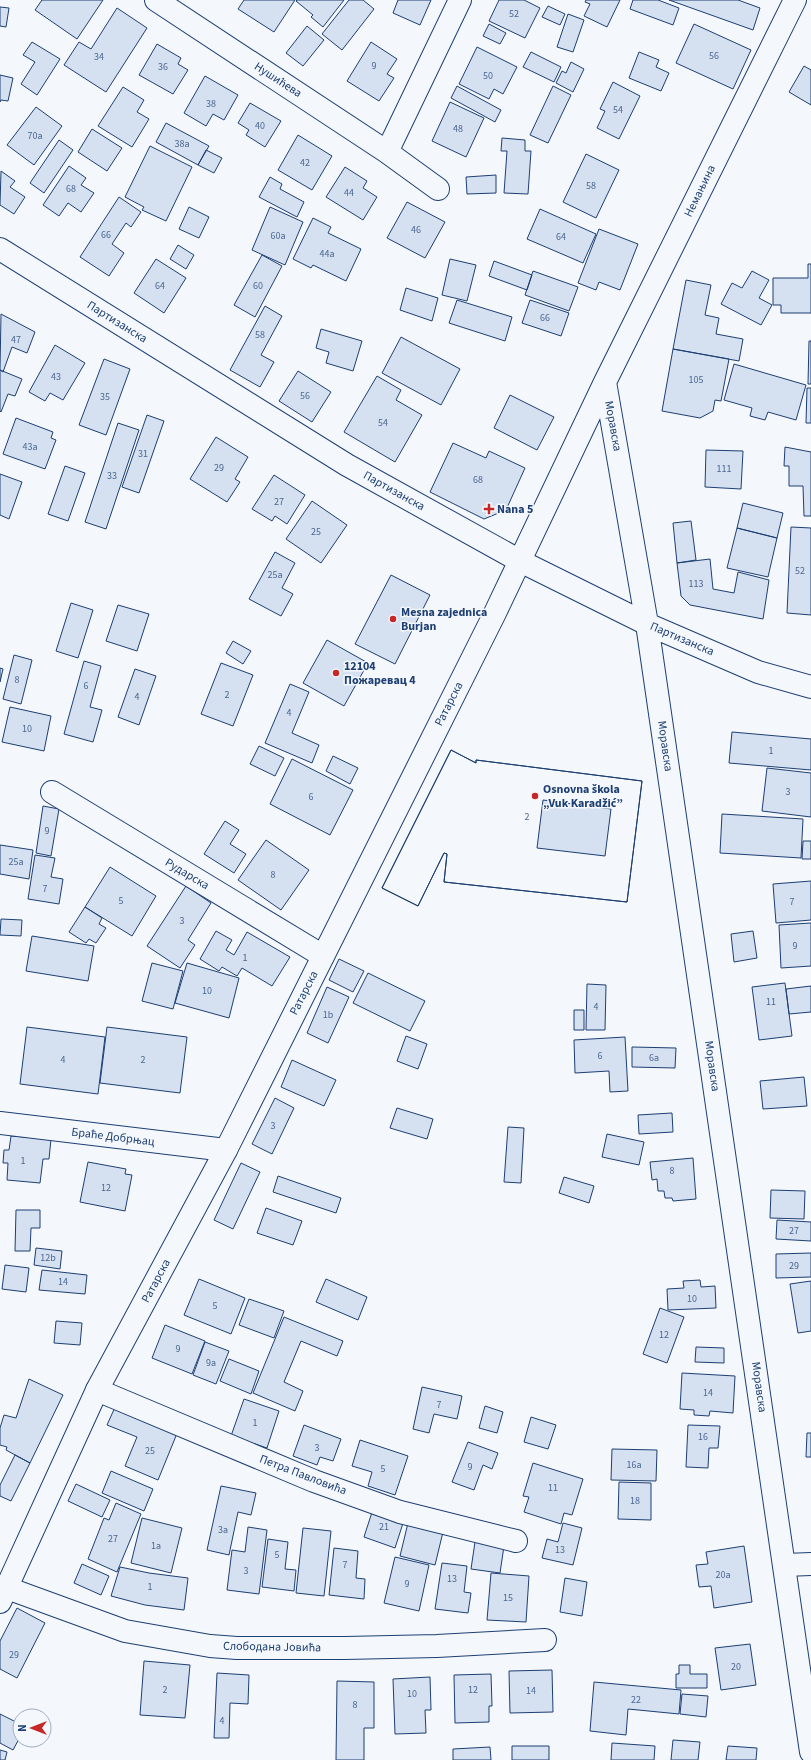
<svg xmlns="http://www.w3.org/2000/svg" width="811" height="1760" viewBox="0 0 811 1760" font-family="'Source Sans 3',sans-serif">
<rect width="100%" height="100%" fill="#f4f7fb"/>
<!-- building -->
<path fill="#d5e0f0" stroke="#1d3f73" fill-rule="evenodd" d="M42 0H103L77 39 35 10Z
M244 0H295L274 32 238 9Z
M297 0H344L323 27 311 17 313 15 296 1Z
M349 0H363L374 9 342 50 322 34Z
M398 0H431L420 25 393 13Z
M499 0H524L540 8 525 38 489 21Z
M586 0H620L607 27 584 16 590 4 585 2Z
M633 0H658L679 8 673 25 630 9Z
M669 0H738L760 8 753 30Z
M548 6 565 14 560 25 542 17Z
M0 7 9 8 6 27 0 26Z
M117 8 147 28 106 92 64 65 79 42 91 49Z
M568 14 584 20 573 52 557 47Z
M489 24 506 33 500 44 483 36Z
M694 24 751 50 733 89 676 63Z
M307 26 324 40 303 66 286 53Z
M32 42 60 59 37 95 21 84 35 62 23 55Z
M371 42 397 59 387 74 394 78 379 101 347 81Z
M157 44 181 58 178 64 188 70 173 94 139 75Z
M477 47 517 67 503 94 494 89 489 99 459 84Z
M531 52 561 67 554 82 523 67Z
M639 52 659 60 656 67 669 73 661 91 629 78Z
M571 62 584 69 573 92 556 83 562 71 566 73Z
M804 66 811 70V105L789 92Z
M0 75 13 78 8 101 1 100 0 102Z
M205 76 238 95 224 120 213 114 206 126 184 113Z
M613 82 640 96 619 139 597 128 605 111 600 109Z
M457 86 501 110 495 122 451 98Z
M553 86 571 95 548 143 530 135Z
M123 87 144 100 137 112 149 119 132 147 98 126Z
M450 102 484 118 466 157 432 141Z
M250 103 281 121 265 147 246 135 249 130 238 123Z
M36 107 62 126 34 165 7 145Z
M166 123 209 146 198 165 156 142Z
M92 129 122 148 107 171 78 152Z
M298 135 332 156 312 190 278 170Z
M502 138 525 140V151H531L528 194 504 193 507 151H501Z
M59 140 73 150 44 193 30 183Z
M150 146 192 167 166 221 142 210 144 207 125 197Z
M206 150 222 158 214 173 198 165Z
M586 154 619 170 596 218 563 202Z
M69 166 86 178 81 185 94 193 81 212 68 203 59 216 43 205Z
M345 167 367 181 363 188 377 197 363 220 326 197Z
M1 171 15 181 10 187 25 197 14 214 0 205Z
M496 175V193L467 194 466 177Z
M270 177 282 184 280 189 304 202 297 217 259 197Z
M119 197 141 212 131 227 126 223 112 244 124 253 109 276 80 257Z
M407 202 445 222 425 258 387 238Z
M189 207 209 217 199 238 179 229Z
M270 207 303 222 285 265 252 250Z
M540 209 596 234 583 263 527 239Z
M313 218 331 227 328 233 361 249 346 281 313 265 311 268 293 259Z
M599 229 638 244 620 290 599 282 596 290 578 283Z
M178 245 194 255 186 269 170 259Z
M262 255 282 266 255 317 234 305Z
M156 259 186 278 164 313 134 293Z
M450 259 476 265 467 301 442 295Z
M494 261 532 275 527 290 489 276Z
M808 264H811V313H781V305H773V278H808Z
M533 271 578 287 569 311 525 295Z
M752 271 769 280 759 298 772 305 761 325 721 304 732 283 742 288Z
M686 280 711 285 705 315 719 318 716 334 743 339 739 361 673 349Z
M406 288 438 298 432 321 400 310Z
M457 300 512 317 505 341 449 323Z
M530 300 569 313 561 336 522 323Z
M265 306 282 316 261 355 274 362 260 387 230 370Z
M1 314 35 332 27 353 12 347 3 372 0 370Z
M321 329 362 341 353 371 326 363 329 352 316 348Z
M401 337 460 369 441 405 382 373Z
M809 341H811V384H808Z
M55 345 85 363 63 400 50 393 45 401 29 392Z
M673 349 729 359 721 401 715 400 713 411 700 418 662 411Z
M104 359 130 369 106 435 79 425Z
M734 364 806 385 796 420 768 412 765 420 750 416 752 408 724 400Z
M0 370 22 379 15 396 8 394 1 412 0 411Z
M298 371 331 392 312 422 279 401Z
M377 376 401 390 396 400 422 415 395 462 344 432Z
M807 388H811V423H806Z
M510 395 554 417 537 450 494 428Z
M147 415 164 421 139 493 122 487Z
M16 418 53 432 51 438 56 440 45 469 3 454Z
M118 423 139 430 106 529 85 522Z
M216 437 248 457 235 479 240 482 227 502 190 479Z
M453 443 486 458 489 451 525 468 506 510 484 519 430 492Z
M785 447 811 452V516H804L803 486H789V466H784Z
M706 450 743 451 741 489 705 487Z
M65 466 85 473 68 521 48 514Z
M0 474 22 482 9 519 0 515Z
M274 475 305 495 287 524 275 516 272 521 252 509Z
M312 501 347 525 321 563 286 539Z
M743 503 783 513 777 538 737 528Z
M691 521 696 560 677 563 673 523Z
M791 527 811 528V615L787 613Z
M737 528 777 538 768 577 727 568Z
M275 552 295 563 282 588 293 594 281 616 249 599Z
M710 559 713 589 734 593 738 572 769 580 763 619 690 605 681 596 677 563Z
M391 575 430 595 395 664 355 644Z
M71 603 93 610 78 658 56 651Z
M118 605 149 614 137 651 106 641Z
M327 640 368 663 344 706 303 683Z
M233 641 251 651 243 664 226 653Z
M14 655 32 660 21 704 3 699Z
M84 661 101 666 90 707 102 710 93 742 64 734Z
M221 663 253 675 233 726 201 714Z
M0 668 3 669 0 682Z
M135 669 156 676 139 725 118 717Z
M290 684 309 692 292 733 319 745 312 763 265 743Z
M10 707 51 716 44 751 2 742Z
M732 732 811 739V770L729 763Z
M259 746 284 758 275 776 250 764Z
M451 750 476 763V760L642 781 627 902 444 882 447 854 444 853 418 906 382 888ZM543 800 611 809 605 856 537 848Z
M451 750 476 763V760L642 781 627 902 444 882 447 854 444 853 418 906 382 888Z
M333 756 358 768 350 784 326 771Z
M292 759 353 790 330 835 270 804Z
M767 768 811 773V817L762 811Z
M43 806 59 809 51 856 36 853Z
M722 814 803 819 801 858 720 853Z
M225 821 239 830 230 844 246 854 234 873 204 854Z
M266 840 309 870 281 910 238 880Z
M803 841H811V859H802Z
M0 845 33 850 29 879 0 874Z
M35 855 55 858 51 877 63 879 59 904 28 899Z
M110 867 156 896 132 936 85 907Z
M811 881V920L776 923 773 884Z
M186 886 211 903 188 940 195 945 180 968 147 946Z
M85 907 102 918 99 924 106 928 96 943 89 939 86 943 69 932Z
M1 919 22 920 21 936 0 935Z
M811 923V966L781 968 779 925Z
M216 931 232 940 226 950 234 955 247 932 290 957 272 986 242 968 237 976 222 967 219 971 200 959Z
M753 931 757 958 734 962 731 934Z
M32 936 94 946 88 981 26 971Z
M339 959 364 971 353 992 329 980Z
M152 963 183 971 173 1009 142 1001Z
M187 963 239 978 229 1018 175 1003Z
M368 973 425 1001 410 1031 353 1003Z
M785 983 792 1036 759 1040 752 987Z
M587 984 606 985 605 1030H586Z
M811 986V1012L789 1014 786 989Z
M327 987 349 997 328 1043 307 1033Z
M574 1010H584V1030H574Z
M27 1027 105 1037 98 1094 20 1084Z
M107 1027 187 1037 180 1093 100 1083Z
M406 1036 427 1044 418 1069 397 1061Z
M625 1037 628 1091 610 1092 609 1071 575 1073 574 1040Z
M632 1047 676 1048 675 1068 632 1067Z
M292 1060 336 1080 324 1106 281 1087Z
M804 1077 807 1106 763 1109 760 1081Z
M275 1098 294 1108 272 1154 252 1144Z
M397 1108 433 1119 427 1139 390 1128Z
M672 1113 673 1132 639 1134 638 1115Z
M508 1127 524 1128 521 1183 504 1182Z
M607 1134 644 1142 639 1165 602 1157Z
M11 1136 51 1139 49 1159H43L40 1183 7 1180 8 1163H3L4 1150H9Z
M693 1158 696 1199 673 1201 672 1198H665L664 1191H658L657 1179 652 1180 650 1162Z
M88 1162 126 1169 125 1174 132 1175 125 1211 80 1202Z
M241 1163 260 1172 233 1229 214 1220Z
M278 1176 341 1198 336 1213 273 1192Z
M564 1177 594 1186 589 1203 559 1193Z
M771 1190 805 1191 804 1219 770 1218Z
M266 1208 302 1221 293 1245 257 1233Z
M16 1210H40V1228H31L30 1251H15Z
M777 1220 811 1222V1241L776 1239Z
M36 1248 62 1251 60 1269 34 1265Z
M811 1253V1277L776 1278V1254Z
M5 1265 29 1268 26 1292 2 1289Z
M42 1270 87 1275 85 1294 39 1290Z
M199 1279 245 1298 231 1334 184 1315Z
M326 1279 367 1297 358 1320 316 1302Z
M700 1280 701 1287 715 1286 716 1308 668 1310 667 1289 684 1288 683 1281Z
M811 1281V1331L798 1333 790 1284Z
M249 1299 284 1311 274 1338 239 1325Z
M660 1308 684 1317 667 1363 643 1354Z
M284 1317 343 1341 337 1356 301 1341 284 1382 303 1391 295 1411 253 1393Z
M56 1321 82 1323 80 1345 54 1343Z
M165 1325 205 1341 192 1374 152 1358Z
M205 1342 229 1351 216 1384 193 1375Z
M696 1347 724 1348V1363L695 1362Z
M229 1359 259 1371 251 1394 220 1381Z
M682 1373 735 1376 733 1413 710 1411 709 1416 694 1415V1410L680 1409Z
M29 1379 63 1395 30 1463 6 1450 7 1447 0 1445V1428L4 1415 16 1418Z
M422 1387 462 1396 457 1419 434 1414 429 1433 413 1429Z
M244 1399 279 1411 267 1448 231 1436Z
M116 1405 178 1431 158 1480 125 1466 137 1437 107 1425Z
M485 1406 503 1412 497 1433 479 1428Z
M531 1417 556 1425 548 1449 524 1442Z
M304 1425 341 1439 333 1461 320 1457 317 1465 293 1456Z
M688 1425 720 1426 718 1448H709L708 1468 686 1467Z
M807 1433H811V1457H806Z
M360 1440 408 1456 395 1495 368 1486 372 1472 352 1466Z
M468 1442 498 1453 492 1469 483 1465 474 1490 452 1482Z
M612 1449 657 1450 656 1481 611 1480Z
M15 1455 30 1463 11 1501 0 1496V1485Z
M533 1463 583 1479 572 1515 564 1513 561 1524 524 1512 529 1497 523 1496Z
M111 1471 153 1489 144 1511 102 1493Z
M619 1482 651 1483V1520L618 1519Z
M76 1484 110 1500 102 1517 68 1501Z
M221 1486 256 1493 251 1515 238 1512 229 1555 207 1550Z
M116 1503 141 1514 117 1572 88 1559 104 1518 109 1520Z
M374 1506 405 1517 395 1548 364 1537Z
M142 1518 182 1528 171 1573 131 1563Z
M408 1523 443 1532 435 1565 400 1556Z
M563 1523 582 1528 573 1565 542 1558 547 1539 558 1542Z
M248 1527 267 1530 259 1594 227 1590 232 1550 245 1552Z
M303 1528 331 1531 324 1596 296 1593Z
M268 1539 288 1542 285 1569 296 1570 294 1591 262 1587Z
M475 1542 504 1546 500 1573 471 1569Z
M744 1546 752 1602 714 1608 711 1586 699 1587 696 1565 708 1564 706 1552Z
M334 1548 358 1551 356 1578 365 1579 364 1599 329 1595Z
M395 1557 429 1565 419 1611 384 1603Z
M442 1563 467 1566 464 1592 471 1593 468 1613 435 1609Z
M82 1564 109 1576 101 1595 74 1583Z
M120 1567 149 1573 188 1578 184 1610 145 1605 111 1596Z
M491 1573 529 1576 526 1622 487 1620Z
M565 1578 587 1582 582 1616 560 1612Z
M17 1608 45 1623 17 1678 0 1669V1641Z
M750 1644 756 1685 721 1690 715 1648Z
M144 1661 190 1665 185 1718 140 1715Z
M679 1665H690V1674H707V1688H676V1674H679Z
M552 1670 553 1712 510 1713 509 1671Z
M217 1673 249 1675 248 1704 230 1703 229 1738H214Z
M491 1674 492 1706H489V1722L455 1723 454 1675Z
M430 1677 431 1710H425L426 1733 395 1734 393 1679Z
M337 1681 374 1682V1728H364V1760H336Z
M594 1682 681 1690 679 1714 628 1709 626 1735 590 1731Z
M682 1694 708 1696 706 1717 680 1714Z
M0 1714 20 1724V1737L13 1750 0 1743Z
M673 1740 700 1742 698 1760H671Z
M612 1743 655 1746 654 1760H611Z
M512 1746H549V1760H512Z
M728 1746 757 1748 756 1760H726Z
M490 1747 491 1760H453V1749Z
M0 1750 7 1752 5 1760H0Z"/>
<g fill="none" stroke-linecap="round" stroke-linejoin="round">
<!-- street casing -->
<g stroke="#1d3f73" stroke-width="24">
<path id="street" d="M156 0 387 152 438 189
M387 152 460 0
M0 249 347 465 520 561
M52 792 323 956
M0 1123 226 1150
M97 1390 314 1481 400 1512 516 1541
M785 1565 811 1564
M7 1588 125 1631 210 1646 237 1648H345L437 1646 545 1640"/>
</g>
<!-- secondary casing -->
<g stroke="#1d3f73" stroke-width="24">
<path id="secondary" d="M605 382 647 624 811 1752
M520 561 647 624 758 672 811 687
M0 1602 97 1390 226 1150 495 613 605 382 795 0"/>
</g>
<!-- street -->
<use href="#street" stroke="#f4f7fb" stroke-width="22"/>
<!-- secondary -->
<use href="#secondary" stroke="#f4f7fb" stroke-width="22"/>
</g>
<!-- markers -->
<g fill="#c62828" stroke="#f4f7fb" stroke-width="1.5">
<path d="M487 503h4v4h4v4h-4v4h-4v-4h-4v-4h4z"/>
<circle cx="393" cy="619" r="4"/>
<circle cx="336" cy="673" r="4"/>
<circle cx="535" cy="796" r="4"/>
</g>
<g text-anchor="middle" dominant-baseline="central" stroke-width="3" stroke-linejoin="round" paint-order="stroke">
<!-- number labels -->
<g font-size="10" fill="#4b6792">
<text x="514" y="14">52</text>
<text x="714" y="56">56</text>
<text x="99" y="57">34</text>
<text x="374" y="66">9</text>
<text x="163" y="67">36</text>
<text x="488" y="76">50</text>
<text x="211" y="104">38</text>
<text x="618" y="110">54</text>
<text x="260" y="126">40</text>
<text x="458" y="129">48</text>
<text x="35" y="136">70a</text>
<text x="182" y="144">38a</text>
<text x="305" y="163">42</text>
<text x="591" y="186">58</text>
<text x="71" y="189">68</text>
<text x="349" y="193">44</text>
<text x="416" y="230">46</text>
<text x="106" y="235">66</text>
<text x="278" y="236">60a</text>
<text x="561" y="237">64</text>
<text x="327" y="254">44a</text>
<text x="160" y="286">64</text>
<text x="258" y="286">60</text>
<text x="545" y="318">66</text>
<text x="260" y="335">58</text>
<text x="16" y="340">47</text>
<text x="56" y="377">43</text>
<text x="696" y="380">105</text>
<text x="305" y="396">56</text>
<text x="105" y="397">35</text>
<text x="383" y="423">54</text>
<text x="30" y="447">43a</text>
<text x="143" y="454">31</text>
<text x="219" y="468">29</text>
<text x="724" y="469">111</text>
<text x="112" y="476">33</text>
<text x="478" y="480">68</text>
<text x="279" y="502">27</text>
<text x="316" y="532">25</text>
<text x="800" y="571">52</text>
<text x="275" y="575">25a</text>
<text x="696" y="584">113</text>
<text x="17" y="680">8</text>
<text x="86" y="686">6</text>
<text x="227" y="695">2</text>
<text x="137" y="697">4</text>
<text x="289" y="713">4</text>
<text x="27" y="729">10</text>
<text x="771" y="751">1</text>
<text x="788" y="792">3</text>
<text x="311" y="797">6</text>
<text x="527" y="817">2</text>
<text x="47" y="831">9</text>
<text x="16" y="862">25a</text>
<text x="273" y="875">8</text>
<text x="45" y="889">7</text>
<text x="121" y="901">5</text>
<text x="792" y="902">7</text>
<text x="182" y="921">3</text>
<text x="795" y="946">9</text>
<text x="245" y="958">1</text>
<text x="207" y="991">10</text>
<text x="771" y="1002">11</text>
<text x="596" y="1007">4</text>
<text x="328" y="1015">1b</text>
<text x="600" y="1056">6</text>
<text x="654" y="1058">6a</text>
<text x="63" y="1060">4</text>
<text x="143" y="1060">2</text>
<text x="273" y="1126">3</text>
<text x="23" y="1161">1</text>
<text x="672" y="1171">8</text>
<text x="106" y="1188">12</text>
<text x="794" y="1231">27</text>
<text x="48" y="1258">12b</text>
<text x="794" y="1266">29</text>
<text x="63" y="1282">14</text>
<text x="692" y="1299">10</text>
<text x="215" y="1306">5</text>
<text x="664" y="1335">12</text>
<text x="178" y="1349">9</text>
<text x="211" y="1363">9a</text>
<text x="708" y="1393">14</text>
<text x="439" y="1405">7</text>
<text x="255" y="1423">1</text>
<text x="703" y="1437">16</text>
<text x="317" y="1448">3</text>
<text x="150" y="1451">25</text>
<text x="634" y="1465">16a</text>
<text x="470" y="1467">9</text>
<text x="383" y="1469">5</text>
<text x="553" y="1488">11</text>
<text x="635" y="1501">18</text>
<text x="384" y="1527">21</text>
<text x="223" y="1530">3a</text>
<text x="113" y="1539">27</text>
<text x="156" y="1546">1a</text>
<text x="560" y="1550">13</text>
<text x="277" y="1555">5</text>
<text x="345" y="1565">7</text>
<text x="246" y="1571">3</text>
<text x="723" y="1575">20a</text>
<text x="452" y="1579">13</text>
<text x="407" y="1584">9</text>
<text x="150" y="1587">1</text>
<text x="508" y="1598">15</text>
<text x="14" y="1655">29</text>
<text x="736" y="1667">20</text>
<text x="165" y="1690">2</text>
<text x="473" y="1690">12</text>
<text x="531" y="1691">14</text>
<text x="412" y="1694">10</text>
<text x="636" y="1700">22</text>
<text x="355" y="1705">8</text>
<text x="222" y="1721">4</text>
</g>
<!-- street labels -->
<g font-size="12" fill="#1d3f73" stroke="#f4f7fb">
<text transform="translate(278 80) rotate(33)">Нушићева</text>
<text transform="translate(700 191) rotate(-64)">Немањина</text>
<text transform="translate(117 322) rotate(32)">Партизанска</text>
<text transform="translate(613 426) rotate(80)">Моравска</text>
<text transform="translate(394 491) rotate(29)">Партизанска</text>
<text transform="translate(682 639) rotate(23)">Партизанска</text>
<text transform="translate(449 704) rotate(-63)">Ратарска</text>
<text transform="translate(665 746) rotate(82)">Моравска</text>
<text transform="translate(187 874) rotate(31)">Рударска</text>
<text transform="translate(304 993) rotate(-63)">Ратарска</text>
<text transform="translate(712 1066) rotate(82)">Моравска</text>
<text transform="translate(113 1137) rotate(7)">Браће Добрњац</text>
<text transform="translate(156 1281) rotate(-62)">Ратарска</text>
<text transform="translate(759 1387) rotate(82)">Моравска</text>
<text transform="translate(303 1475) rotate(21)">Петра Павловића</text>
<text transform="translate(272 1647) rotate(1)">Слободана Јовића</text>
</g>
<!-- poi labels -->
<g font-size="12" font-weight="bold" fill="#1d3f73" stroke="#f4f7fb" text-anchor="start">
<text x="497" y="509">Nana 5</text>
<text x="401" y="612">Mesna zajednica<tspan x="401" dy="14">Burjan</tspan></text>
<text x="344" y="666">12104<tspan x="344" dy="14">Пожаревац 4</tspan></text>
<text x="543" y="789">Osnovna škola<tspan x="543" dy="14">„Vuk Karadžić”</tspan></text>
</g>
</g>
<!-- north arrow -->
<g transform="translate(32 1728) rotate(270)"><circle r="19" fill="#f4f7fb" stroke="#9eadc5"/>
<path d="M0-3L7 15L0 10L-7 15Z" fill="#c62828"/>
<text y="-6" font-size="11" font-weight="bold" text-anchor="middle" fill="#1d3f73">N</text>
</g>
</svg>
